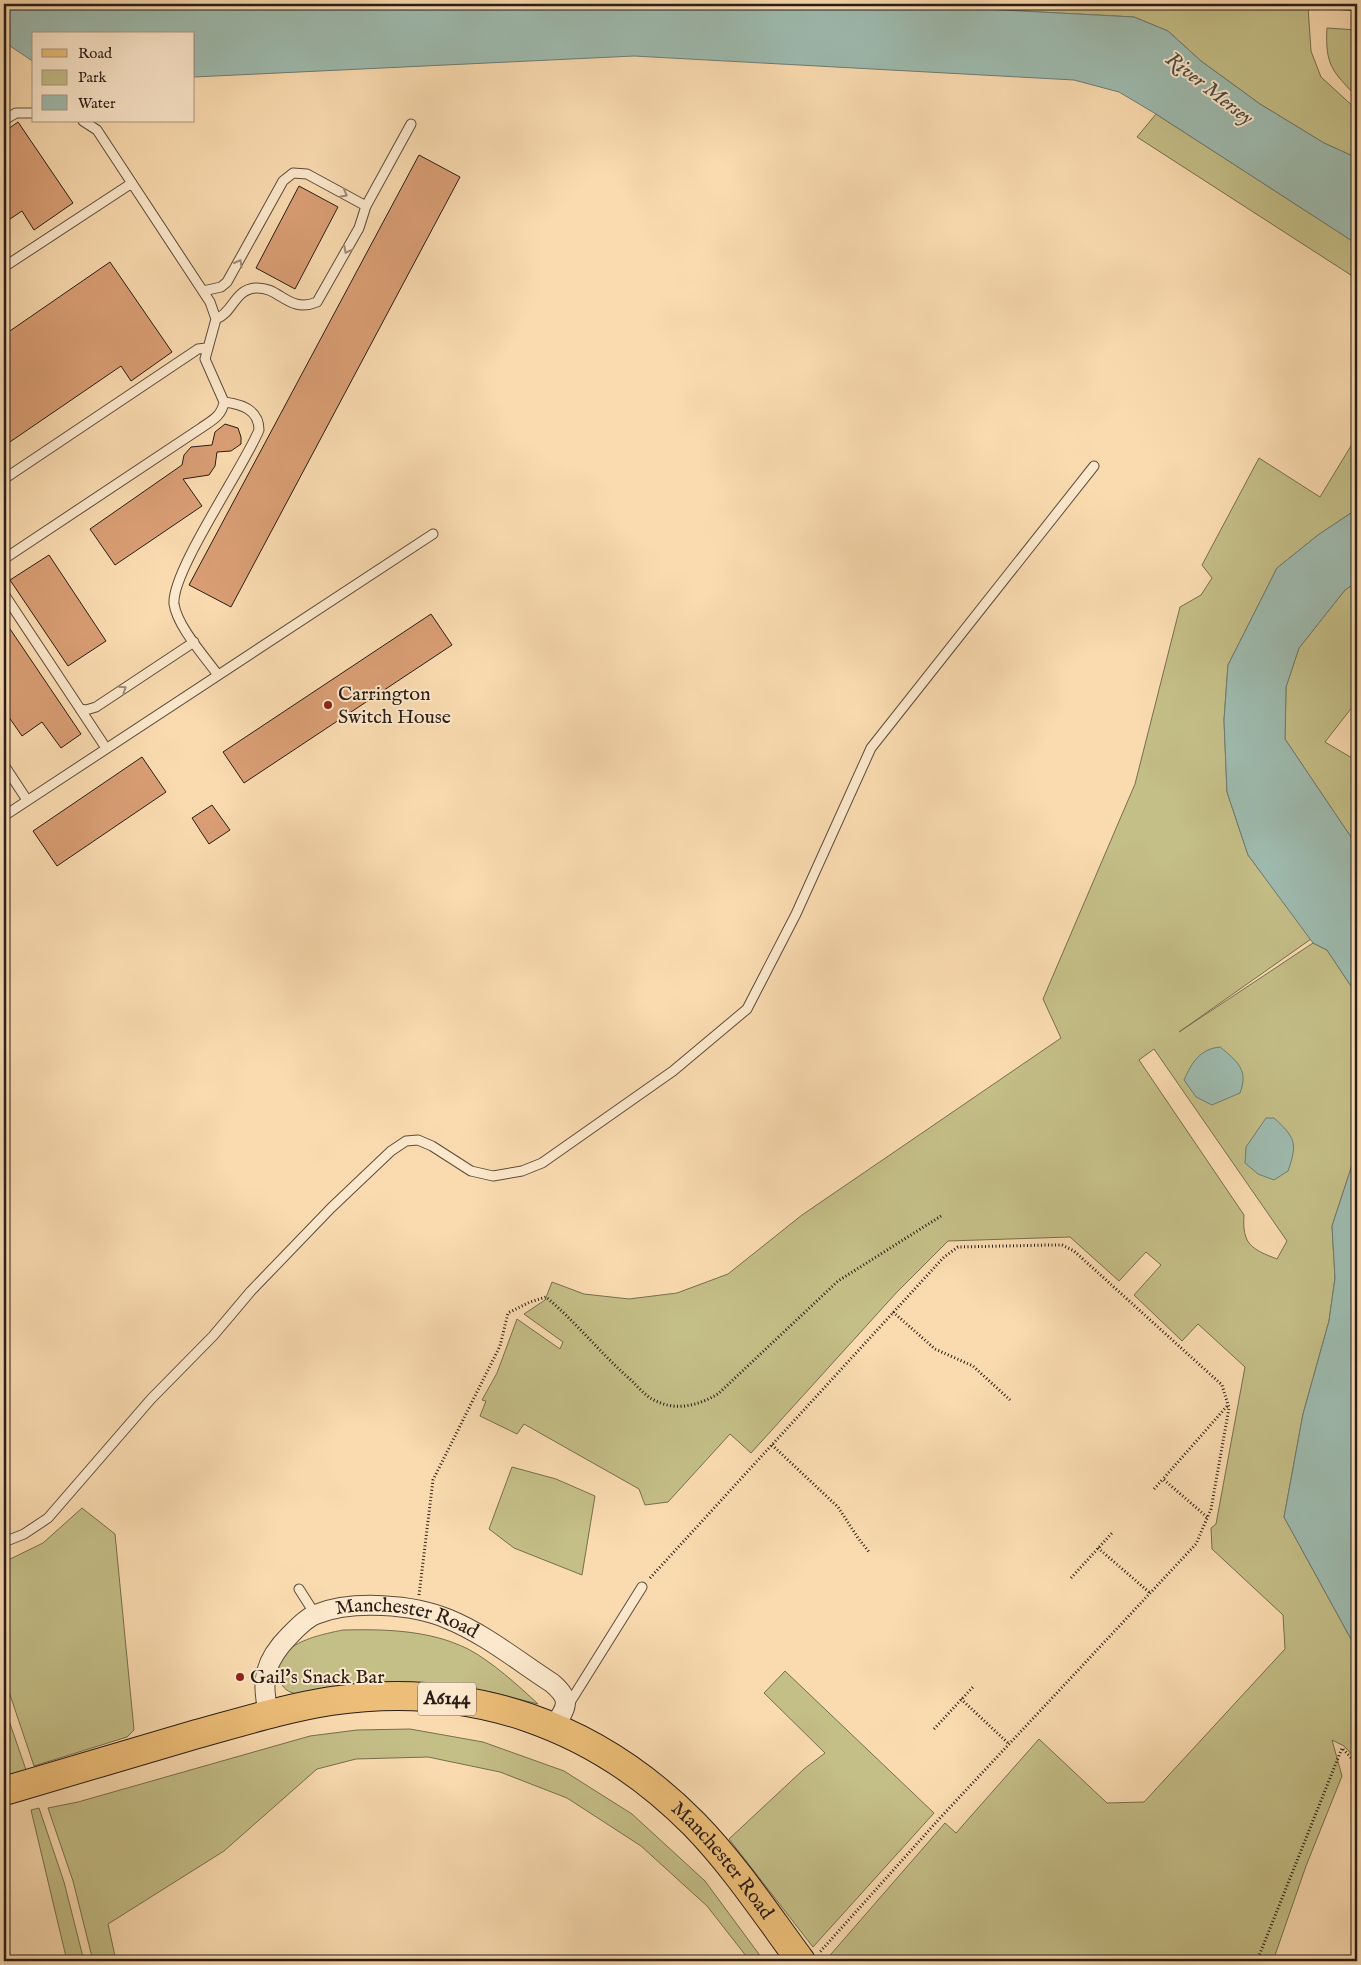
<svg xmlns="http://www.w3.org/2000/svg" width="1361" height="1965" viewBox="0 0 1361 1965" font-family="'IM FELL English',serif">
<rect width="100%" height="100%" fill="#fadbb0"/>
<filter id="stains"><feTurbulence type="fractalNoise" baseFrequency=".004" numOctaves="4"/><feColorMatrix values="0 0 0 0 .2 0 0 0 0 .09 0 0 0 0 .02 0 0 0 .5 -.17"/></filter>
<radialGradient id="worn" r=".72"><stop offset=".6" stop-color="#630" stop-opacity="0"/><stop offset="1" stop-color="#630" stop-opacity=".3"/></radialGradient>
<!-- green -->
<path fill="#c4be87" stroke="#766e4e" fill-rule="evenodd" d="M889 4H1357V11L1308 7 1311 51 1321 77 1357 110V158L1324 143 1260 104 1201 61 1168 31 1134 17Z
M1327 28 1357 30V97C1332 71 1325 65 1327 28Z
M1156 114 1357 244V279L1137 137Z
M1357 436V509L1318 535 1277 568 1228 665 1224 720 1227 792 1248 855 1311 939 1179 1032 1313 943 1327 950 1357 995V1150L1332 1226 1335 1278 1329 1321 1303 1414 1284 1517 1357 1650V1760L1344 1746 1332 1740 1342 1776 1306 1866 1273 1961H825L945 1823 956 1833 1039 1739 1107 1803 1144 1802 1285 1649 1283 1615 1212 1549 1211 1528 1216 1524 1245 1367 1198 1324 1182 1341 1134 1295 1161 1265 1146 1252 1119 1281 1070 1237 948 1241 897 1292 751 1453 730 1434 668 1502 645 1505 639 1489 524 1424 517 1434 480 1416 486 1401 482 1400 497 1373 517 1319 560 1349 563 1342 524 1314 545 1300 552 1282 584 1294 629 1299 677 1293 728 1274 802 1215 1061 1038 1043 999 1135 784 1180 607 1201 595 1212 578 1202 565 1259 458 1320 497ZM1154 1049 1287 1241 1277 1259C1251 1249 1242 1244 1244 1215L1139 1060Z
M1357 582V701L1325 742 1357 761V846L1285 739 1286 687 1299 648 1345 590Z
M512 1467 556 1479 595 1496 582 1575 514 1548 489 1529Z
M82 1508 115 1534 134 1730 127 1737 34 1766 4 1677V1562L43 1543Z
M343 1630C385 1629 430 1630 468 1649 491 1661 519 1686 538 1704L491 1692 417 1683H379L297 1694C288 1692 283 1689 280 1680 269 1644 319 1635 343 1630Z
M785 1671 934 1813 813 1947 729 1839 804 1769 825 1753 764 1693Z
M4 1706 26 1770 4 1777Z
M410 1729 483 1742 564 1771 632 1814 705 1881 764 1961H750L707 1906 641 1846 567 1798 500 1772 428 1757 356 1759 317 1769 224 1851 108 1924 116 1961H93L73 1881 48 1808 78 1802 310 1736 357 1730Z
M39 1808 64 1882 84 1961H67L31 1810Z"/>
<!-- water -->
<path fill="#9ebbaf" stroke="#6f7c72" d="M4 4H889L1134 17 1168 31 1201 61 1260 104 1324 143 1357 158V244L1156 114 1119 92 1074 80 634 56 194 77V34H34V62L4 42Z
M1357 509V582L1345 590 1299 648 1286 687 1285 739 1357 846V995L1327 950 1313 943 1248 855 1227 792 1224 720 1228 665 1277 568 1318 535Z
M1220 1047C1237 1061 1249 1070 1240 1093L1212 1105 1196 1097 1184 1080C1192 1062 1200 1049 1220 1047Z
M1266 1118H1274C1295 1137 1298 1143 1288 1171L1274 1180 1258 1174 1245 1163 1246 1147Z
M1357 1150V1650L1284 1517 1303 1414 1329 1321 1335 1278 1332 1226Z"/>
<!-- building -->
<path fill="#da9e75" stroke="#291d16" d="M18 122 73 203 34 230 22 211 4 223V132Z
M419 155 460 177 231 607 189 585Z
M299 186 338 207 295 289 256 268Z
M110 262 172 352 131 381 121 366 4 446V335Z
M225 424 238 428 241 437V444L231 451 217 452 215 466 209 475 183 479 202 506 115 565 90 529 182 465 184 455 191 447 212 445 215 432Z
M49 555 106 641 68 666 10 580Z
M431 614 452 645 244 783 223 752Z
M4 620 81 734 61 748 42 722 22 736 4 710Z
M142 757 166 792 57 866 33 831Z
M212 805 230 830 209 844 192 818Z"/>
<g fill="none" stroke-linecap="round" stroke-linejoin="round">
<!-- lane casing -->
<g stroke="#5d4c3c" stroke-width="11">
<path id="lane" d="M4 120 16 113H34
M4 267 132 183
M203 291 221 287 227 282 283 181 293 173 307 174 366 206
M216 319C233 313 234 290 255 288 280 286 288 314 317 302L359 228 366 206 411 124
M4 479 198 349 206 348
M4 559 201 428C211 421 222 416 224 402L205 359 216 319 210 302 97 130 83 121
M4 594 106 748
M218 675C205 657 177 626 174 604 171 572 244 467 259 430 259 410 242 404 224 402
M80 709 86 710 96 707 194 642
M4 765 27 800
M4 816 433 534
M4 1542 24 1534 48 1518 151 1399 213 1336 251 1291 331 1208 391 1151 406 1141 418 1140 432 1146 471 1171 493 1176 522 1171 542 1163 673 1071 747 1009 796 914 871 748 1094 466
M299 1589 315 1614
M567 1707 642 1587"/>
</g>
<!-- street casing -->
<g stroke="#5d4c3c" stroke-width="21">
<g id="street">
<path id="s1" d="M269 1714C260 1680 265 1660 290 1635 297 1628 307 1617 317 1614 352 1600 413 1604 448 1619 485 1634 518 1661 552 1683 572 1700 567 1707 554 1726"/>
</g>
</g>
<!-- primary casing -->
<g stroke="#291d16" stroke-width="30">
<g id="primary">
<path id="s2" d="M4 1791C68 1772 133 1753 197 1734 241 1722 286 1708 331 1701 470 1680 596 1725 694 1824 734 1865 767 1915 801 1961"/>
</g>
</g>
<!-- path -->
<path stroke="#291d16" stroke-width="3" stroke-dasharray="1 2.5" stroke-linecap="butt" d="M893 1312 935 1349 973 1366 1010 1400
M772 1445 838 1507 858 1538 869 1552
M1154 1489 1163 1479
M1207 1517 1163 1479 1228 1405
M1098 1548 1150 1593
M650 1578 944 1257 958 1247 1050 1245H1062L1074 1251 1222 1385 1229 1408 1211 1509 1196 1544 940 1818 819 1953
M1071 1578 1112 1533
M419 1595 433 1480 500 1346 508 1313 530 1302 546 1297C577 1323 602 1355 632 1381 638 1387 645 1395 652 1399 675 1412 697 1406 718 1394L838 1281 941 1216
M961 1699 1009 1744
M934 1729 973 1687
M1257 1961 1342 1748 1357 1764"/>
<!-- lane -->
<use href="#lane" stroke="#fce8cc" stroke-width="9"/>
<!-- street -->
<use href="#street" stroke="#fce8cc" stroke-width="19"/>
<!-- primary -->
<use href="#primary" stroke="#edbe78" stroke-width="28"/>
</g>
<!-- one-way arrows -->
<defs><path id="oneway-chevron" d="M-2-3.5L2.5 0L-2 3.5" fill="none" stroke-width="1.6" stroke-linecap="round" stroke-linejoin="round" transform="scale(1.25)"/></defs>
<g stroke="#9d8d7a">
<use href="#oneway-chevron" transform="translate(344 194) rotate(28)"/>
<use href="#oneway-chevron" transform="translate(347 250) rotate(118)"/>
<use href="#oneway-chevron" transform="translate(239 263) rotate(-60)"/>
<use href="#oneway-chevron" transform="translate(123 689) rotate(-33)"/>
</g>
<!-- markers -->
<g fill="#8f2418" stroke="#fce8cc" stroke-width="2">
<circle cx="328" cy="705" r="5"/>
<circle cx="240" cy="1677" r="5"/>
</g>
<g text-anchor="middle" dominant-baseline="central" stroke-width="4" stroke-linejoin="round" paint-order="stroke">
<!-- shield labels -->
<rect fill="#fce8cc" stroke="#685a4d" stroke-width="1" x="418" y="1682.5" width="58" height="33" rx="4"/>
<g font-size="19" font-weight="bold" fill="#291d16">
<text x="447" y="1699">A6144</text>
</g>
<!-- poi labels -->
<g font-size="20" fill="#291d16" stroke="#fce8cc" text-anchor="start">
<text x="338" y="694">Carrington<tspan x="338" dy="23">Switch House</tspan></text>
<text x="250" y="1677">Gail's Snack Bar</text>
</g>
<!-- street labels -->
<g font-size="20" fill="#291d16" stroke="#fce8cc">
<text stroke="none"><textPath href="#s1" startOffset="214">Manchester Road</textPath></text>
<text stroke="none"><textPath href="#s2" startOffset="784">Manchester Road</textPath></text>
</g>
<!-- water labels -->
<g font-size="21" font-style="italic" fill="#4c4c44" stroke="#fce8cc">
<text transform="translate(1209 89) rotate(38)">River Mersey</text>
</g>
</g>
<!-- margin -->
<rect width="1361" height="1965" fill="none" stroke="#fadbb0" stroke-width="20"/>
<rect x="5" y="5" width="1351" height="1955" fill="none" stroke="#291d16" stroke-width="2.5"/>
<rect x="10" y="10" width="1341" height="1945" fill="none" stroke="#291d16"/>
<!-- legend -->
<rect x="32" y="32" width="162" height="90" fill="#fce8cc" stroke="#a89783"/>
<rect x="42" y="49" width="25" height="8" fill="#edbe78" stroke="#a89783"/>
<text x="78" y="58" font-size="15" fill="#291d16">Road</text>
<rect x="42" y="70" width="25" height="15" fill="#c4be87" stroke="#a89783"/>
<text x="78" y="82" font-size="15" fill="#291d16">Park</text>
<rect x="42" y="95" width="25" height="15" fill="#9ebbaf" stroke="#a89783"/>
<text x="78" y="108" font-size="15" fill="#291d16">Water</text>
<rect width="100%" height="100%" filter="url(#stains)"/>
<rect width="100%" height="100%" fill="url(#worn)"/>
</svg>
